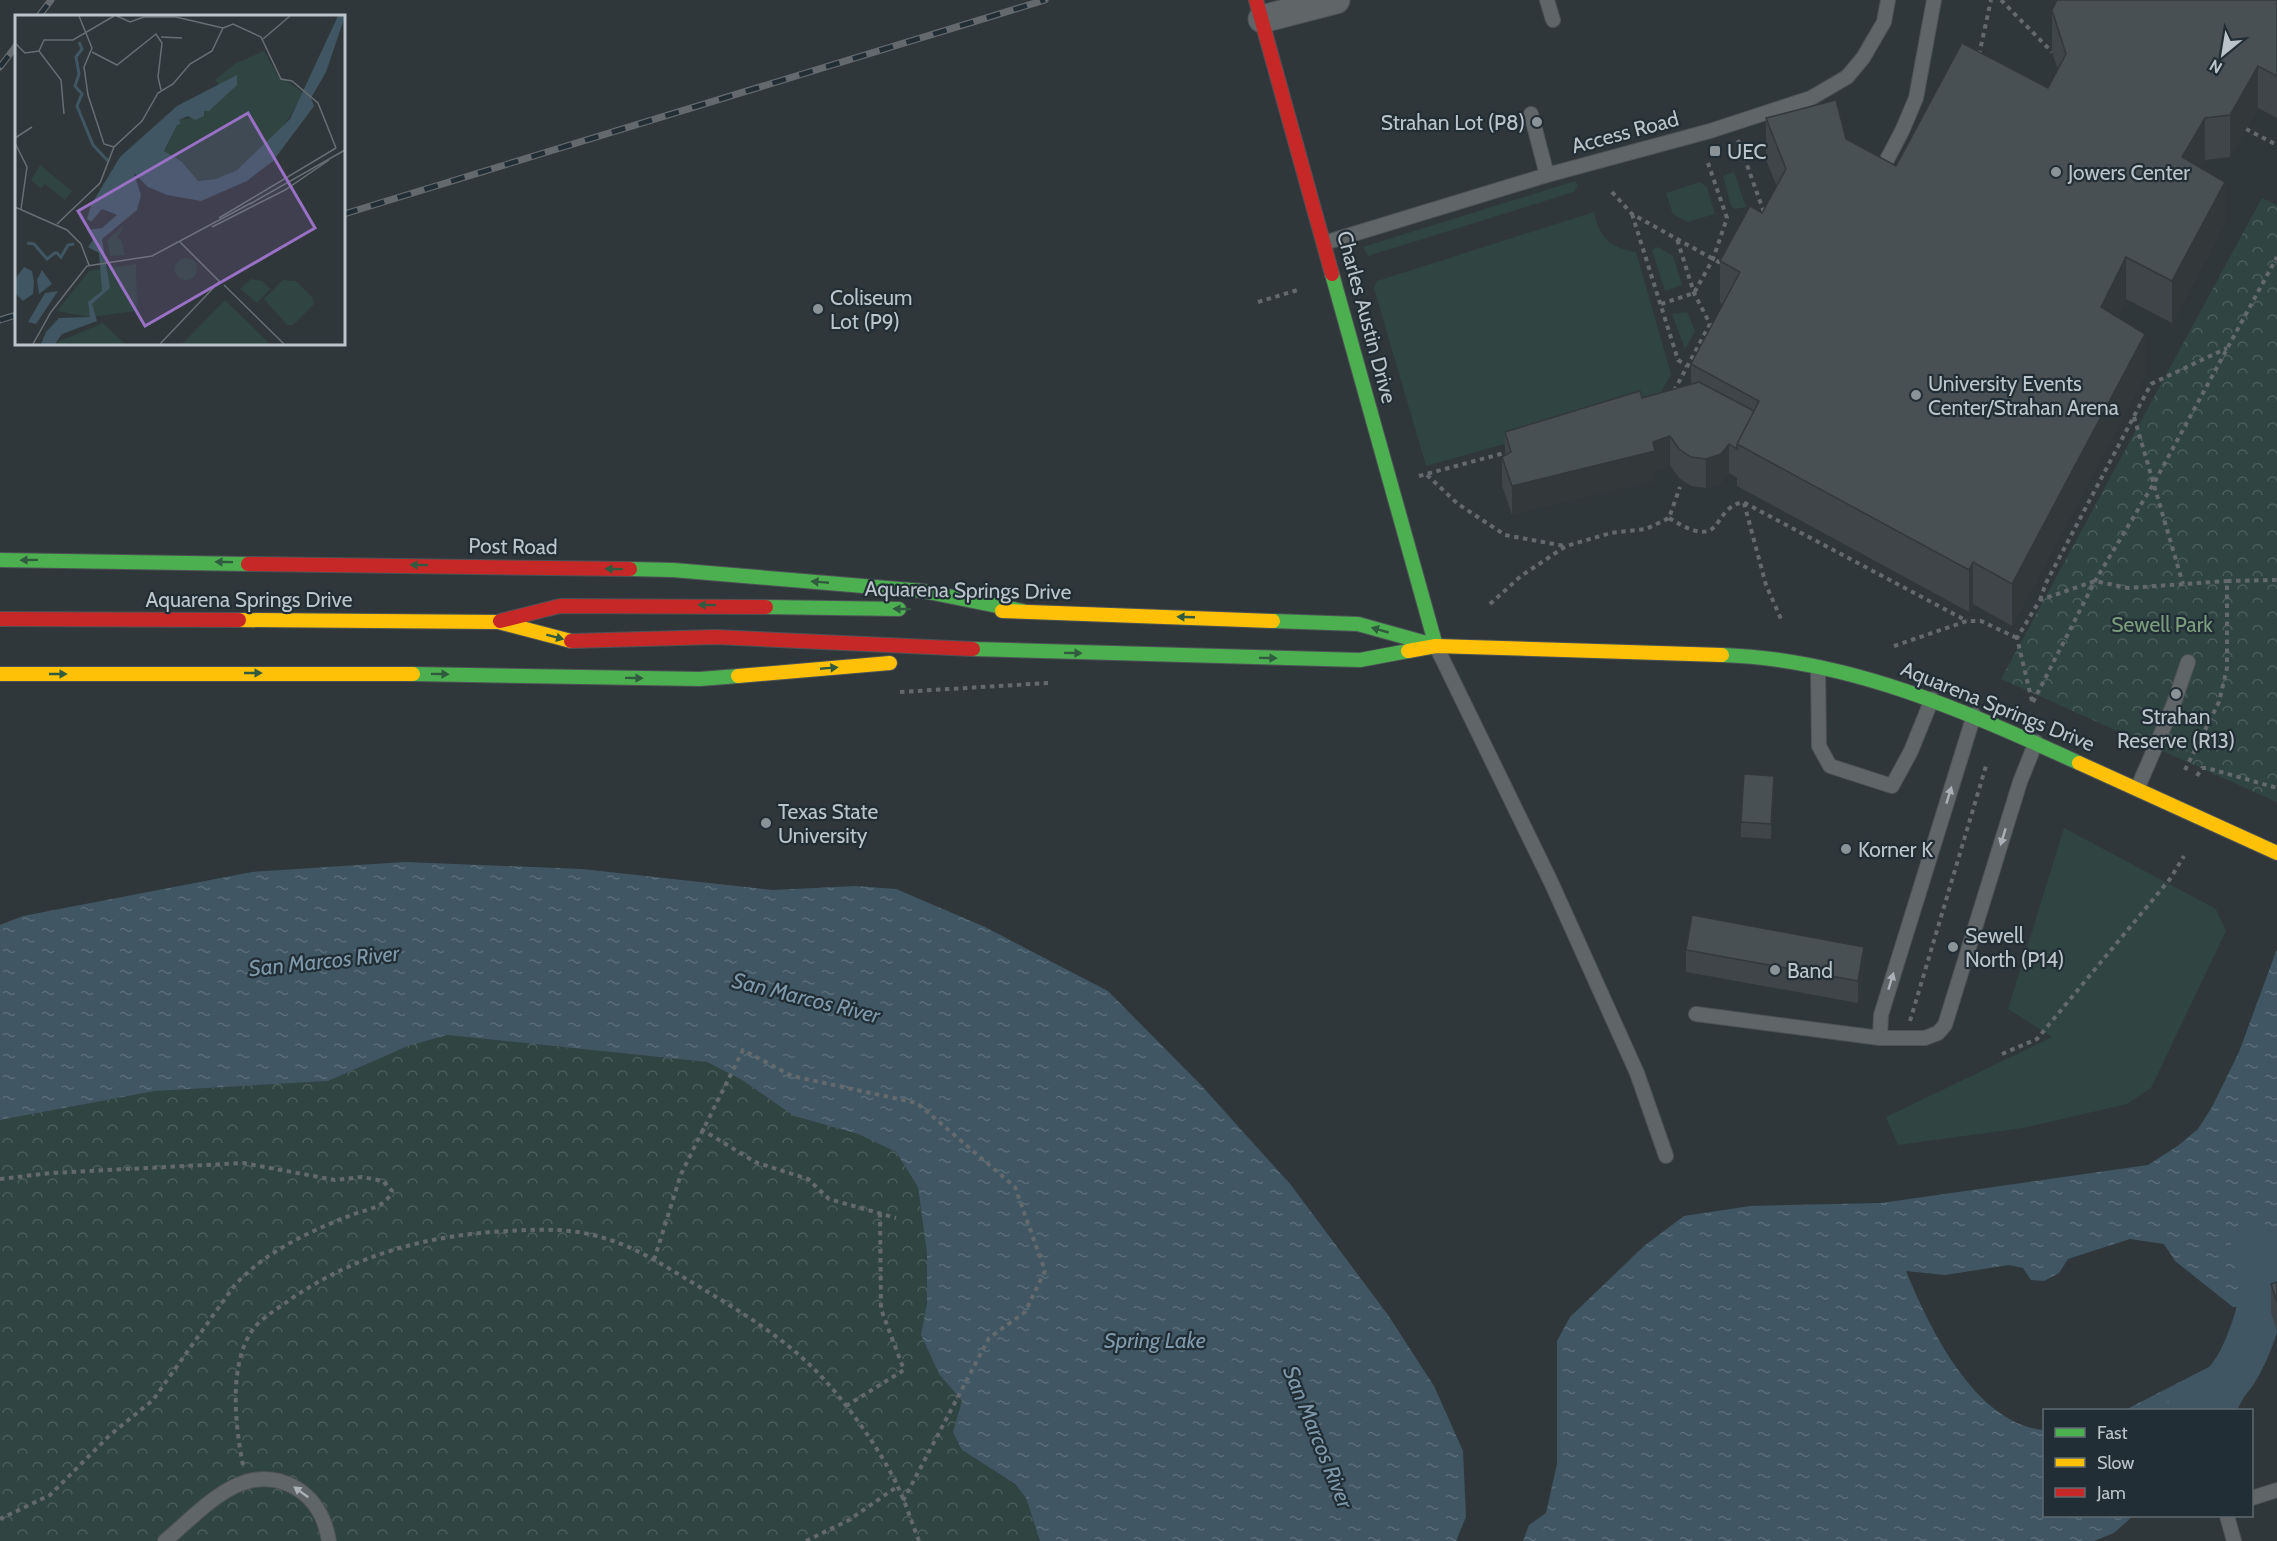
<svg xmlns="http://www.w3.org/2000/svg" width="2277" height="1541" viewBox="0 0 2277 1541" font-family="Cabin,sans-serif">
<defs>
<pattern id="park-crowns" width="20" height="18" patternUnits="userSpaceOnUse" patternTransform="scale(1.5)"><rect width="20" height="18" fill="#304441"/><path d="M2 6a3 3 0 1 1 6 0M12 15a3 3 0 1 1 6 0" fill="none" stroke="#4c5d5b"/></pattern>
<pattern id="water-ripples" width="26" height="14" patternUnits="userSpaceOnUse" patternTransform="scale(1.5)"><rect width="26" height="14" fill="#405663"/><path d="M2 4q2-2 4 0t4 0M15 11q2-2 4 0t4 0" fill="none" stroke="#5a6d78"/></pattern>
</defs>
<rect width="100%" height="100%" fill="#2f373b"/>
<!-- green -->
<path fill="#304441" d="M1734 172 1746 207 1735 209 1731 206 1723 176Z
M1575 181 1578 185 1574 192 1368 256 1363 247Z
M1700 182 1707 187 1715 214 1687 222 1673 214 1666 193Z
M1594 212C1599 238 1611 248 1636 252L1671 374 1656 401 1426 466 1374 288 1377 281Z
M1658 247 1673 256 1682 285 1665 291 1652 250Z
M1687 312 1695 331 1685 349 1672 314Z
M2064 828 2216 909 2226 931 2151 1088 2127 1104 2023 1128 1898 1145 1886 1117 2052 1037 2008 1009Z"/>
<!-- park -->
<path fill="url(#park-crowns)" d="M2262 198 2277 205V802L2001 679Z
M447 1035 707 1062 742 1080 794 1116 858 1134 896 1152 918 1187 927 1254V1303L921 1335 939 1374 962 1401V1450L1014 1484 1026 1498 1040 1541H0V1120L155 1091 328 1081 408 1046Z"/>
<!-- water -->
<path fill="url(#water-ripples)" d="M405 862 582 869 773 890 856 886 896 889 985 927 1108 991 1200 1084 1291 1185 1388 1315 1434 1386 1463 1451 1466 1517 1456 1541H1040L1026 1498 1015 1484 962 1450 953 1432 962 1401 939 1374 921 1335 927 1303V1254L918 1187 896 1152 858 1134 794 1116 742 1080 707 1062 447 1035 408 1046 328 1081 155 1091 0 1120V925L23 916 252 872Z
M2277 949V1304L2260 1308 2233 1307 2175 1261 2164 1244 2130 1239 2068 1259 2059 1273 2044 1281 2031 1280 2023 1268 2009 1265 1945 1275 1906 1271C1929 1327 1975 1424 2044 1430V1516H2133L2114 1533 2094 1541H1523L1529 1525 1546 1513 1557 1464V1341L1570 1317 1644 1246 1684 1216 1750 1206 1881 1203 2148 1165 2179 1145 2198 1129 2212 1107 2239 1052Z
M2213 1365 2247 1391 2237 1410H2125Z"/>
<g fill="none" stroke-linecap="round" stroke-linejoin="round">
<!-- river -->
<path stroke="#405663" stroke-width="46" d="M2190 1410C2204 1401 2219 1392 2229 1379 2245 1360 2265 1307 2262 1283 2261 1271 2256 1259 2254 1246"/>
<!-- lane casing -->
<g stroke="#4d5255" stroke-width="16">
<path id="lane" d="M1547 0 1553 20
M1531 114 1547 175
M1879 175 1902 131 1916 98 1934 0
M1324 243 1547 175 1710 131 1811 98 1847 77 1863 58 1884 22 1888 0
M1437 648 1551 882 1637 1073 1666 1156
M1818 667 1819 746 1830 766 1892 786 1911 751 1932 699
M2138 787 2173 706 2188 662
M1696 1014 1880 1038H1925L1938 1033 1945 1025 2020 782 2036 742
M1880 1038 1881 1015 1974 715
M2252 1498 2277 1490
M2227 1516 2234 1541
M165 1541C202 1510 244 1458 296 1488 316 1500 325 1518 329 1541"/>
</g>
<!-- street casing -->
<g stroke="#4d5255" stroke-width="29">
<path id="street" d="M1262 19 1336 0"/>
</g>
<!-- fast casing -->
<g stroke="#4d5255" stroke-width="16">
<path id="fast" d="M1332 274 1436 646
M0 560 248 564
M630 569 673 570 923 591 1023 611
M766 607 899 609
M1273 621 1358 624 1430 644
M973 649 1360 660 1408 651
M1722 655C1849 659 1965 711 2079 763
M413 674 700 679 738 676"/>
</g>
<!-- slow casing -->
<g stroke="#4d5255" stroke-width="16">
<path id="slow" d="M1002 611 1273 621
M239 620 498 622 571 641
M1408 651 1436 646 1722 655
M0 674H413
M738 676 890 663
M2079 763 2277 853"/>
</g>
<!-- jam casing -->
<g stroke="#4d5255" stroke-width="16">
<path id="jam" d="M1256 0 1332 274
M248 564 630 569
M0 619 239 620
M500 621 560 606 766 607
M571 641 716 637 973 649"/>
</g>
<!-- path -->
<path stroke="#63696c" stroke-width="4" stroke-dasharray="4.5 4.5" stroke-linecap="butt" d="M2001 0 2052 52
M1979 55 1991 0
M2246 129 2277 145
M1738 140 1765 215
M1612 192 1632 214 1724 265
M1632 214 1678 360 1687 366
M1258 302 1301 289
M1661 304 1694 293 1713 259 1727 218 1708 163
M1674 391 1710 324 1694 293 1677 239
M2134 417 2183 584
M1427 475 1458 504 1505 535 1565 546
M1419 476 1508 452
M1744 503 1766 585 1781 619
M1669 518C1727 554 1709 509 1743 502L1967 621
M2040 600 2046 583 2151 384 2227 348
M1490 604 1521 576 1566 546 1611 533 1646 529 1669 518 1680 487
M1894 646 1967 621H1981L2017 638
M900 692 1048 683
M2032 701 2017 638 2040 600 2095 581 2128 588 2227 581
M2033 702 2095 581 2154 483 2277 257
M2185 770 2219 702 2227 668V581L2277 580
M2197 776 2202 768H2207L2277 788
M1910 1021 1986 766
M2002 1054 2037 1039 2170 879 2184 856
M701 1129 755 1162 808 1179 829 1199 896 1218
M0 1179 51 1173 243 1163 335 1180 362 1177 383 1181 392 1191C386 1207 369 1209 354 1214 310 1231 266 1251 234 1286L153 1400 110 1435 50 1495 0 1519
M654 1260 681 1174 743 1050 792 1076 917 1103 1015 1187 1045 1271 1025 1312 989 1338 903 1501
M846 1406 904 1370 881 1309 880 1214
M243 1465C235 1426 228 1362 254 1328 262 1318 277 1309 288 1301 354 1255 427 1235 507 1231 540 1229 572 1228 604 1238 638 1248 668 1268 698 1286 738 1310 781 1336 813 1368 842 1396 881 1450 898 1487 906 1504 912 1523 919 1541
M806 1541 849 1520 898 1486"/>
<!-- lane -->
<use href="#lane" stroke="#606568" stroke-width="14"/>
<!-- street -->
<use href="#street" stroke="#606568" stroke-width="27"/>
<!-- fast -->
<use href="#fast" stroke="#4caf50" stroke-width="14"/>
<!-- slow -->
<use href="#slow" stroke="#ffc107" stroke-width="14"/>
<!-- jam -->
<use href="#jam" stroke="#c62828" stroke-width="14"/>
<!-- rail casing -->
<g stroke="#63696c" stroke-width="7">
<path id="rail" d="M39 16 51 0
M0 67 16 46
M344 214 1045 0
M0 320 16 315"/>
</g>
<!-- rail -->
<use href="#rail" stroke="#222e35" stroke-width="4.5" stroke-dasharray="14" stroke-linecap="butt"/>
</g>
<!-- wall -->
<path fill="#3f4548" d="M2277 0V118L2258 108 2230 157 2205 160 2200 168 2225 224 2172 323 2126 299 2117 317 2145 376 2012 626 1973 604 1969 612 1737 486V478L1729 473 1721 483 1706 488 1691 486 1679 478 1670 465 1655 471V480L1512 515 1502 486V457L1505 455V432L1642 398 1691 384V364L1723 304 1720 303V261L1762 213 1777 187 1766 160V118L1846 139 1896 166 2048 88 2058 70 2052 52V10Z
M1774 791 1771 839 1741 837V822Z
M1686 950 1864 969 1858 1003 1686 972Z
M2277 1282V1331L2271 1313V1284Z"/>
<!-- shaded-wall -->
<path fill="#33383b" d="M2258 66V108L2230 157V115Z
M2205 118V160L2182 199V157Z
M2225 182V224L2172 323V281Z
M2126 257V299L2101 349V307Z
M2145 334V376L2012 626V584Z
M1670 436V465L1655 471V480L1512 515V486Z
M1729 444V473L1721 483 1706 488V459Z
M1973 562V604L1969 612V570Z
M1774 776V791L1771 839V824Z
M1864 947V969L1858 1003V981Z"/>
<!-- building -->
<path fill="#495054" stroke="#33383b" stroke-width="1.5" d="M2057 0H2277V76L2258 66 2230 115 2205 118 2182 157 2225 182 2172 281 2126 257 2101 307 2145 334 2012 584 1973 562 1969 570 1737 444 1759 401 1691 364 1740 272 1720 261 1750 206 1762 213 1786 169 1766 118 1836 100 1846 139 1896 166 1962 43 2048 88 2066 54 2052 10Z
M1699 382 1754 411 1737 444V449L1729 444 1721 454 1706 459 1691 457 1679 449 1670 436 1653 442 1655 451 1512 486 1502 457 1511 452 1505 432 1640 391 1642 398Z
M1744 774 1774 776 1771 824 1741 822Z
M1692 915 1864 947 1858 981 1686 950Z
M2277 1282V1302L2271 1284Z"/>
<!-- one-way arrows -->
<defs><path id="oneway-solid" d="M-6-.8H1V-3.2L6.5 0L1 3.2V.8H-6Z" transform="scale(1.5)"/></defs>
<g fill="#315b3e">
<use href="#oneway-solid" transform="translate(29 560) rotate(179)"/>
<use href="#oneway-solid" transform="translate(224 562) rotate(-179)"/>
<use href="#oneway-solid" transform="translate(419 565) rotate(-179)"/>
<use href="#oneway-solid" transform="translate(614 569) rotate(-179)"/>
<use href="#oneway-solid" transform="translate(820 582) rotate(-175)"/>
<use href="#oneway-solid" transform="translate(707 605) rotate(-179)"/>
<use href="#oneway-solid" transform="translate(902 609) rotate(-179)"/>
<use href="#oneway-solid" transform="translate(1186 617) rotate(-178)"/>
<use href="#oneway-solid" transform="translate(1380 630) rotate(-164)"/>
<use href="#oneway-solid" transform="translate(555 637) rotate(15)"/>
<use href="#oneway-solid" transform="translate(1073 653) rotate(1)"/>
<use href="#oneway-solid" transform="translate(1268 658) rotate(1)"/>
<use href="#oneway-solid" transform="translate(829 668) rotate(-5)"/>
<use href="#oneway-solid" transform="translate(253 673)"/>
<use href="#oneway-solid" transform="translate(58 674)"/>
<use href="#oneway-solid" transform="translate(440 674) rotate(1)"/>
<use href="#oneway-solid" transform="translate(634 678) rotate(1)"/>
</g>
<g fill="#a9b1b6">
<use href="#oneway-solid" transform="translate(1949 795) rotate(-73)"/>
<use href="#oneway-solid" transform="translate(2003 837) rotate(107)"/>
<use href="#oneway-solid" transform="translate(1891 981) rotate(-73)"/>
<use href="#oneway-solid" transform="translate(301 1492) rotate(-144)"/>
</g>
<!-- markers -->
<g fill="#8a9398" stroke="#222e35" stroke-width="2">
<circle cx="1537" cy="122" r="6"/>
<rect x="1709" y="145" width="12" height="12" rx="3"/>
<circle cx="2056" cy="172" r="6"/>
<circle cx="818" cy="309" r="6"/>
<circle cx="1916" cy="395" r="6"/>
<circle cx="2176" cy="694" r="6"/>
<circle cx="766" cy="823" r="6"/>
<circle cx="1846" cy="849" r="6"/>
<circle cx="1953" cy="947" r="6"/>
<circle cx="1775" cy="970" r="6"/>
</g>
<g text-anchor="middle" dominant-baseline="central" stroke-width="4.5" stroke-linejoin="round" paint-order="stroke">
<!-- poi labels -->
<g font-size="21" fill="#bbc4ca" stroke="#222e35" text-anchor="start">
<text x="1525" y="122" text-anchor="end">Strahan Lot (P8)</text>
<text x="1727" y="151">UEC</text>
<text x="2068" y="172">Jowers Center</text>
<text x="830" y="297">Coliseum<tspan x="830" dy="24">Lot (P9)</tspan></text>
<text x="1928" y="383">University Events<tspan x="1928" dy="24">Center/Strahan Arena</tspan></text>
<text x="2176" y="716" text-anchor="middle">Strahan<tspan x="2176" dy="24">Reserve (R13)</tspan></text>
<text x="778" y="811">Texas State<tspan x="778" dy="24">University</tspan></text>
<text x="1858" y="849">Korner K</text>
<text x="1965" y="935">Sewell<tspan x="1965" dy="24">North (P14)</tspan></text>
<text x="1787" y="970">Band</text>
</g>
<!-- street labels -->
<g font-size="21" fill="#bbc4ca" stroke="#222e35">
<text transform="translate(1625 132) rotate(-15)">Access Road</text>
<text transform="translate(1367 317) rotate(75)">Charles Austin Drive</text>
<text transform="translate(513 546) rotate(1)">Post Road</text>
<text transform="translate(968 590) rotate(1)">Aquarena Springs Drive</text>
<text x="249" y="599">Aquarena Springs Drive</text>
<text transform="translate(1998 706) rotate(22)">Aquarena Springs Drive</text>
</g>
<!-- park labels -->
<g font-size="21" fill="#7c9d7d" stroke="#222e35">
<text x="2162" y="624">Sewell Park</text>
</g>
<!-- water labels -->
<g font-size="22" font-style="italic" fill="#7f99aa" stroke="#222e35">
<text transform="translate(324 961) rotate(-6)">San Marcos River</text>
<text transform="translate(806 998) rotate(14)">San Marcos River</text>
<text x="1155" y="1340">Spring Lake</text>
<text transform="translate(1318 1437) rotate(68)">San Marcos River</text>
</g>
</g>
<!-- overview -->
<g transform="translate(15 15)">
<rect width="330" height="330" fill="#2f373b"/>
<path d="M25 150 57 176 50 185 30 169 26 173 16 165ZM109 210 102 224H106L110 240 95 241 92 225ZM160 254a11 11 0 1 1 22 0a11 11 0 1 1-22 0ZM236 264 247 266 255 274 242 288 225 274ZM268 265 281 266 298 283 299 289 278 310H272L249 284Z" fill="#304441"/>
<path d="M249 36 262 59 289 78 265 117 222 155 201 164 183 166 149 137 162 110 166 109 164 105 189 101V96L211 79 200 65 221 48ZM121 249 122 296 74 302 42 296 74 256ZM210 285 255 329H167ZM88 308 110 329H40V328Z" fill="#304441"/>
<path d="M323 1H330L311 57 296 83 299 91 258 146 232 166 186 186 152 180 133 172 119 158 126 180 122 195 87 224 95 273 77 289 82 306 47 319 40 329H26L31 317 44 303 75 302 73 287 87 276 84 238 73 232 78 225 72 215 87 213 102 200 87 194 76 207 72 204 76 190 105 142 162 91 222 60V70L194 96H189V101L180 105 173 101 164 105 166 109 162 110 149 136 167 147 183 166 201 164 222 155 275 104ZM9 252 17 256 19 267 18 279 8 286 0 278V264ZM27 255 37 269 24 279 22 265ZM43 276 21 309 13 307 30 278Z" fill="#405663"/>
<path fill="none" stroke="#405663" stroke-width="3" d="M64 27 67 34 61 42 64 59 60 71 67 79 62 91 78 130 93 146M12 228 19 229 32 244 41 237M41 237 46 242 53 230 59 229"/>
<path fill="none" stroke="#676f74" stroke-width="1.5" d="M64 1 77 33 69 52 73 80 89 129 99 132M102 1 115 7 129 2H161L208 13M208 13 218 9 246 22 266 64 277 66 303 88 321 133M146 22 167 23M248 24 275 1M0 28 10 38 24 36 46 65 49 99M24 36 29 25H58L99 1M77 37 102 50 141 19 147 28 143 62 146 75M0 123 17 112M0 128 12 152 6 194M235 189 330 135M0 192 52 215 66 229 74 250M204 203 321 133M42 209 85 168 99 132 127 106 143 78 158 69 175 49 197 36 208 13M197 212 270 175 314 145M165 227 206 268M209 270 269 329M18 329 36 297 72 251 137 241 236 188M145 329 205 266"/>
<path fill="#9870c4" fill-opacity="0.15" stroke="#9870c4" stroke-width="3" d="M233 98 300 213 130 311 63 196Z"/>
<rect width="330" height="330" fill="none" stroke="#bbc4ca" stroke-width="3"/>
</g>
<!-- legend -->
<rect x="2043" y="1409" width="210" height="108" fill="#222e35" stroke="#5f6a71" stroke-width="1.5"/>
<rect x="2055" y="1428" width="30" height="9" fill="#4caf50" stroke="#5f6a71" stroke-width="1.5"/>
<text x="2097" y="1439" font-size="18" fill="#bbc4ca">Fast</text>
<rect x="2055" y="1458" width="30" height="9" fill="#ffc107" stroke="#5f6a71" stroke-width="1.5"/>
<text x="2097" y="1469" font-size="18" fill="#bbc4ca">Slow</text>
<rect x="2055" y="1488" width="30" height="9" fill="#c62828" stroke="#5f6a71" stroke-width="1.5"/>
<text x="2097" y="1499" font-size="18" fill="#bbc4ca">Jam</text>
<!-- north arrow -->
<g transform="translate(2223 54) rotate(210)" stroke="#222e35" stroke-width="4.5" paint-order="stroke">
<path d="M0-4.5L10 22L0 15L-10 22Z" fill="#bbc4ca"/>
<text y="-9" font-size="16" font-weight="bold" text-anchor="middle" fill="#bbc4ca">N</text>
</g>
</svg>
